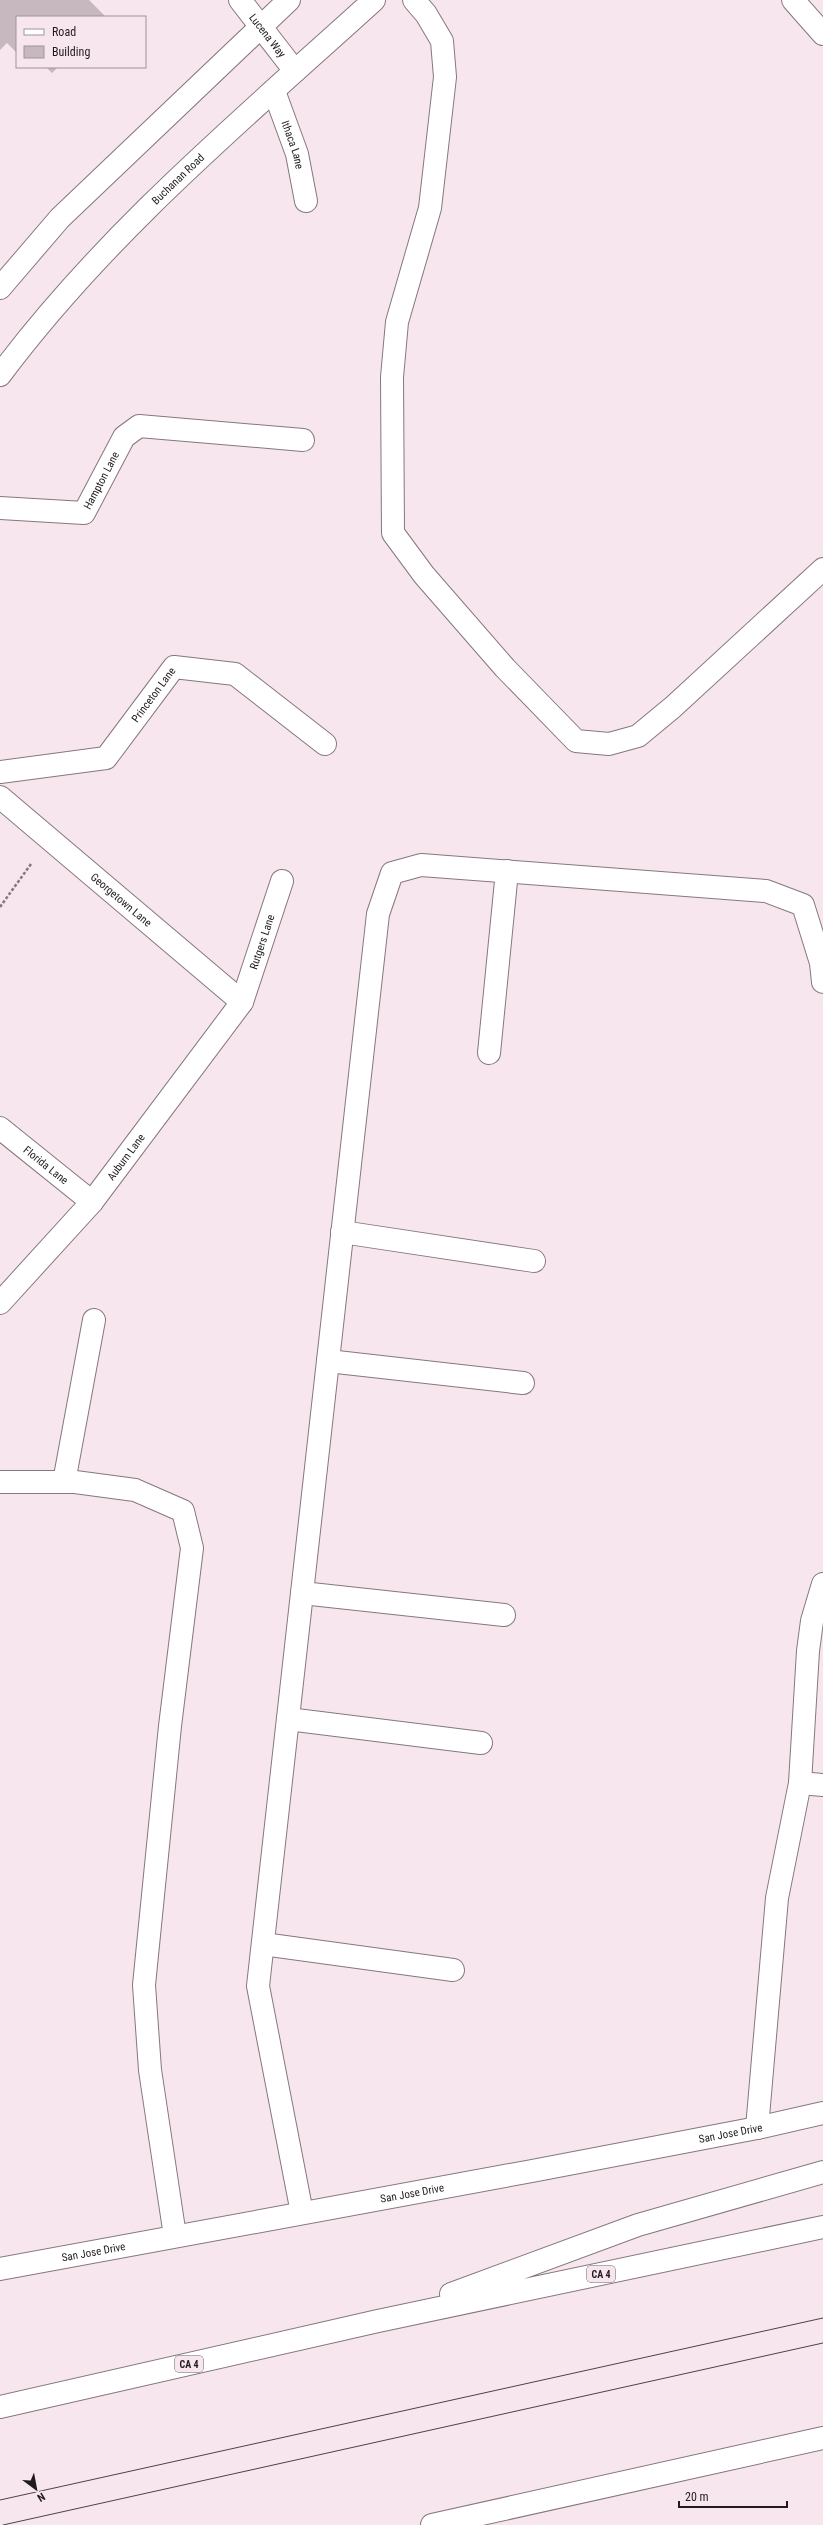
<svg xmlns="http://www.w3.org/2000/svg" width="823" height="2525" viewBox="0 0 823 2525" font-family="'Roboto Condensed',sans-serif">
<rect width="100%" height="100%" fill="#f7e6ee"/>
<!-- building -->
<path fill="#c7b7be" d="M0 0H89L106 17H17V53L7 43 0 50Z
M46 67H58L52 73Z"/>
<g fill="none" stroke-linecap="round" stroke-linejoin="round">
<!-- minor casing -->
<g stroke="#86777e" stroke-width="24">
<g id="minor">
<path id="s1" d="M240 0 295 71"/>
<path d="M414 0 426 14 442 41 445 77 430 208 397 322 392 377 393 533 424 575 505 668 576 741 609 744 638 736 673 707 823 569"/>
<path d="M793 0 823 34"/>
<path id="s2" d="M274 91 297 154 306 201"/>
<path id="s3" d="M0 508 84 513 124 437 139 426 303 440"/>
<path id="s4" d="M0 772 106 758 174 667 235 674 325 744"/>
<path id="s5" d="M0 797 242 1002"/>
<path d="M489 1053 507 871"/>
<path id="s6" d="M0 1128 92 1202"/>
<path d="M342 1232 534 1261"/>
<path id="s7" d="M0 1303 92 1202 242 1002 282 881"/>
<path d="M328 1361 523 1383"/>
<path d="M0 1482H75L135 1490 183 1511 192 1548 170 1726 144 1985 150 2070 175 2236"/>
<path d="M64 1482 94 1320"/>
<path d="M302 1593 504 1615"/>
<path d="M288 1719 481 1743"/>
<path d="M800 1783 823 1785"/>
<path d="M263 1944 453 1970"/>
<path d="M757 2128 777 1898 800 1783 808 1651 812 1621 823 1584"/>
<path d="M302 2213 258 1986 378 914 392 873 421 865 766 891 803 905 821 963 823 982"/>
<path id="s8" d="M0 2269 532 2171 757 2128 823 2113"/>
</g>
</g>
<!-- major casing -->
<g stroke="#86777e" stroke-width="24">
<g id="major">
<path d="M0 288 60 218 289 0"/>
<path id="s9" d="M0 375C106 233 243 119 374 0"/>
</g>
</g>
<!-- highway casing -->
<g stroke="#86777e" stroke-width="24">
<path id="highway" d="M451 2294 638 2225 823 2172
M0 2407 378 2321 823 2227
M432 2525 823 2438"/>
</g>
<!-- path -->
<path stroke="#82777c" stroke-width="2.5" stroke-dasharray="3 2" stroke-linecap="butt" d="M0 907 31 864"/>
<!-- minor -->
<use href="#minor" stroke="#fff" stroke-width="22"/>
<!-- major -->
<use href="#major" stroke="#fff" stroke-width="22"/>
<!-- highway -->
<use href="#highway" stroke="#fff" stroke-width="22"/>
<!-- tram -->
<path stroke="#4c4347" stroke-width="1" d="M0 2500 823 2318
M3 2525 823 2343"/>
</g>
<g text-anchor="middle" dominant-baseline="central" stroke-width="3.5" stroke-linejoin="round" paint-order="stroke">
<!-- shield labels -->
<g fill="#f7e6ee" stroke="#60575c" stroke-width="1">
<rect x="587" y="2266" width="28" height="16" rx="3"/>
<rect x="175" y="2356" width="28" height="16" rx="3"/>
</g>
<g font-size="10" font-weight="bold" fill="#201a1d">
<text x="601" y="2274">CA 4</text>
<text x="189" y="2364">CA 4</text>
</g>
<!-- street labels -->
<g font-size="11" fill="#201a1d" stroke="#f7e6ee">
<text stroke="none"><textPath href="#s1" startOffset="45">Lucena Way</textPath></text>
<text stroke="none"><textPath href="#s2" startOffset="57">Ithaca Lane</textPath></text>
<text stroke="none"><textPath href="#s9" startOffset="265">Buchanan Road</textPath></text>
<text stroke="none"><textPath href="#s3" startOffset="121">Hampton Lane</textPath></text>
<text stroke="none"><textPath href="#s4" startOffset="186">Princeton Lane</textPath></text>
<text stroke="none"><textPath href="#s5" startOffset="159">Georgetown Lane</textPath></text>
<text stroke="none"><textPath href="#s7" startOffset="450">Rutgers Lane</textPath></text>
<text stroke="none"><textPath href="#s7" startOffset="193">Auburn Lane</textPath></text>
<text stroke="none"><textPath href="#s6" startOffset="59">Florida Lane</textPath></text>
<text stroke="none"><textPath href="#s8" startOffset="743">San Jose Drive</textPath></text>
<text stroke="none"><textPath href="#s8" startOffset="419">San Jose Drive</textPath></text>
<text stroke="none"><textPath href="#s8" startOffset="95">San Jose Drive</textPath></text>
</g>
</g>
<!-- legend -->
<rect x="16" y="16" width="130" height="52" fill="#f7e6ee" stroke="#a1949a"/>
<rect x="24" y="29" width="20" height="6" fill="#ffffff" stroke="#a1949a"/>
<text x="52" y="36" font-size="12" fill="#201a1d">Road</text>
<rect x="24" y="46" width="20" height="12" fill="#c7b7be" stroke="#a1949a"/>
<text x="52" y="56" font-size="12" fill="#201a1d">Building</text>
<!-- north arrow -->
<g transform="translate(36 2489) rotate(148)" stroke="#f7e6ee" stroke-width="3" paint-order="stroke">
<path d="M0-3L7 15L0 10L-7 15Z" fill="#201a1d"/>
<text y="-6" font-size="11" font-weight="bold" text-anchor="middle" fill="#201a1d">N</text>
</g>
<!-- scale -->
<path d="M679 2501v6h108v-6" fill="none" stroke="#201a1d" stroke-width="2"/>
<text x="685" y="2501" font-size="12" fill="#201a1d" stroke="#f7e6ee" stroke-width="3" paint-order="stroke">20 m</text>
</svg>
